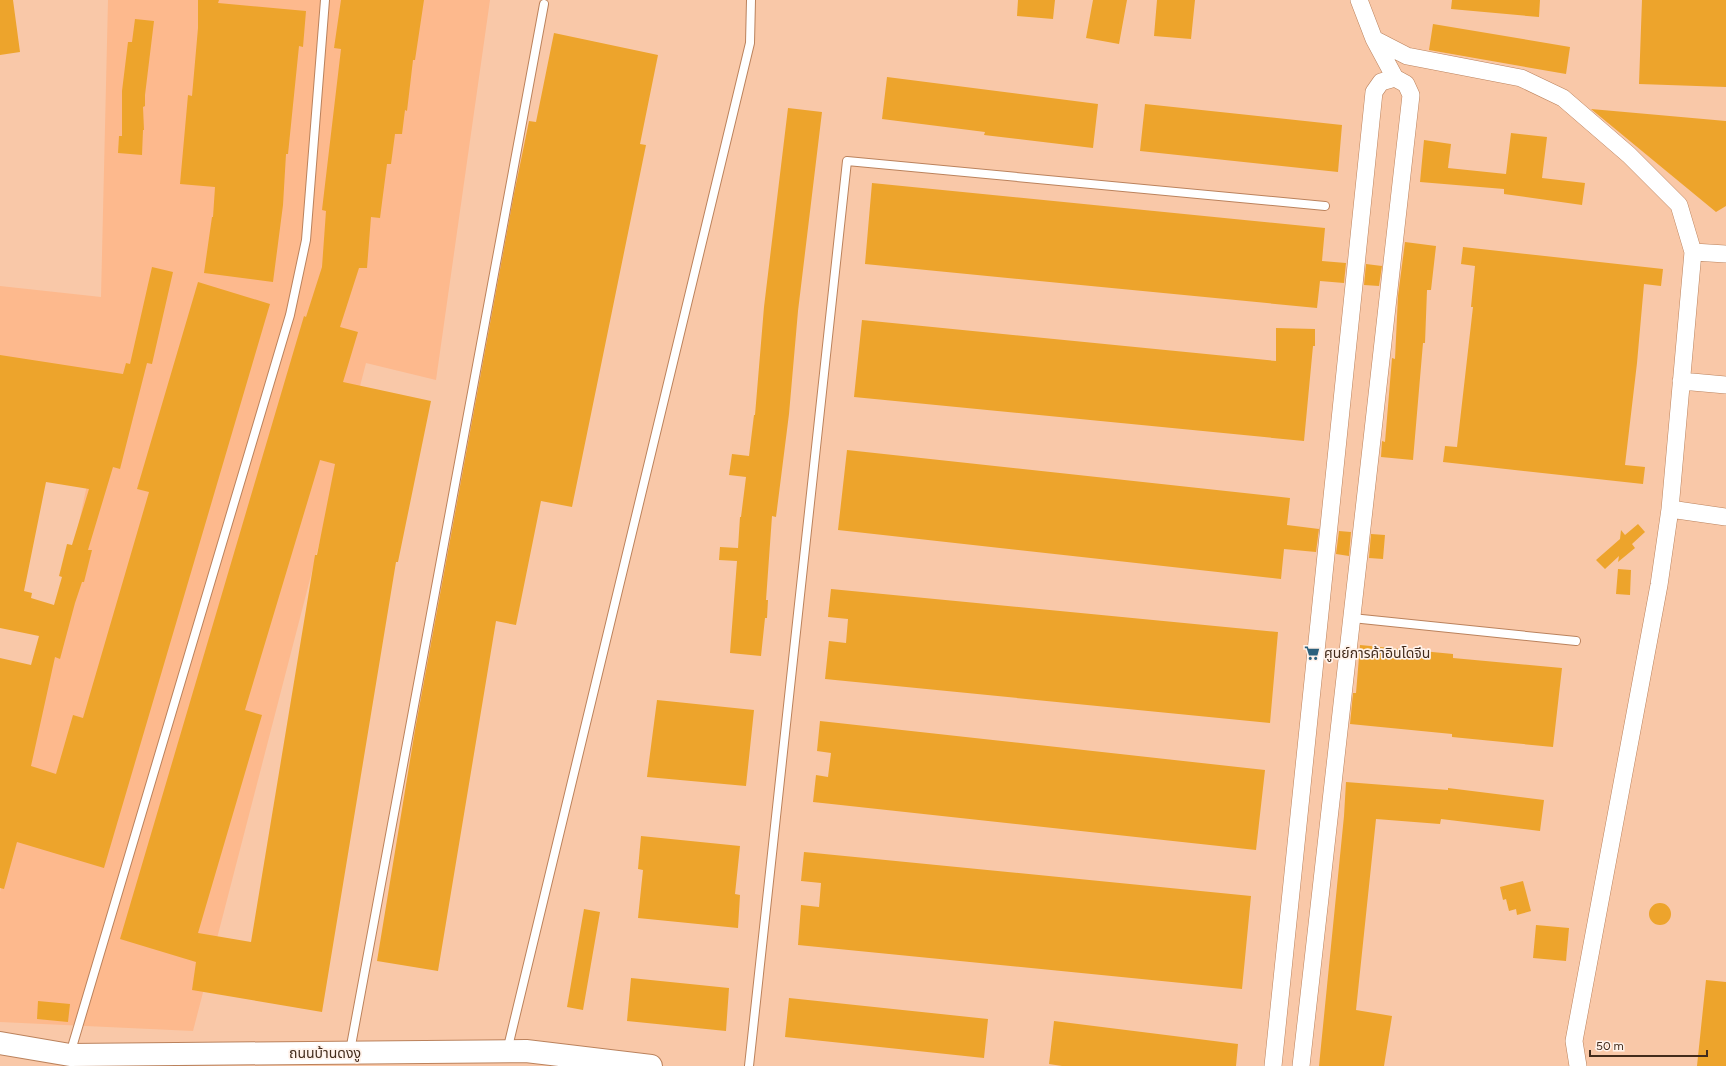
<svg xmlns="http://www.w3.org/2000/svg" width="1726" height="1066" viewBox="0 0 1726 1066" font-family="Figtree,'Noto Sans Thai',sans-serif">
<rect width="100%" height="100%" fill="#f9c8a8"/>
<!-- built -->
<path fill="#fdb98d" d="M108 0H490L436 380 366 363 193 1031 0 1022V892L87 485 0 471V286L101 297Z"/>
<!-- building -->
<path fill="#eda42c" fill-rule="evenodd" d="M0 0H13L20 52 0 55Z
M198 0H219L218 3 306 11 303 47 299 46 288 154H286L283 205 273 282 204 273 212 217H213L215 187 180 184 188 95 192 96 198 28Z
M341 0H424L415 60H413L407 111 405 110 402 134H395L391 164H387L380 218 371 217 367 268H359L340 327 358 332 343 382 431 401 398 562H396L322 1012 192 990 196 962 120 939 304 316 306 317 322 267 326 211 322 210 341 49 334 48ZM320 460 335 464 317 555H315L251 942 198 933 262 715 245 710Z
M1018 0H1055L1053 19 1017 16Z
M1093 0H1127L1119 44 1086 38Z
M1157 0H1195L1191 39 1154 36Z
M1452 0H1540L1539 17 1451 9Z
M1642 0H1726V87L1639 84Z
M135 19 154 21 145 95V106L143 107 144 130H143L142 155 118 153 119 136H122V91L128 42H132Z
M1433 24 1570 47 1566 74 1429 50Z
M554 33 658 55 640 144 646 145 572 507 541 501 516 625 496 621 438 971 377 961 415 730 514 194 529 121 536 122Z
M887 77 1098 104 1093 148 984 135 985 132 882 119Z
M1145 104 1342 125 1338 172 1140 151Z
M788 108 822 112 798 311 789 414 776 517 772 516 766 600H768L767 618H765L761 656 730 653 737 561 719 560 720 547 738 548 740 517H741L746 477 729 475 732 454 749 456 754 415H755L764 307Z
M1591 109 1726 121V206L1716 212Z
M1511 133 1547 137 1542 178 1585 183 1582 205 1504 194V189L1420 182 1424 140 1451 144 1448 168 1506 174Z
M872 183 1325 228 1322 261 1346 263 1344 283 1320 281 1317 308 865 264Z
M1405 242 1436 246 1431 290H1427L1425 343H1423L1413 460 1381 457 1382 441 1385 442 1392 358 1395 359 1398 296Z
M1463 247 1663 269 1661 286 1644 284 1637 363 1625 465 1645 467 1643 484 1443 462 1445 446 1457 447 1473 307H1471L1475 266 1461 264Z
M1366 264 1382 266 1379 286 1364 285Z
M152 267 173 272 152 364 147 363 120 469 113 467 88 550H92L84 582H82L75 603 60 659 55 657 31 766 56 774 73 715 83 718 149 492 137 489 198 282 270 304 104 868 17 842 4 889 0 888V658L31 665 39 636 0 628V355L123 374 126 363 130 364ZM46 482 89 489 72 545 67 544 59 576 62 577 54 605 31 598 32 593 24 591Z
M862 320 1276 361V328L1315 329V346H1313L1304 441 854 397Z
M847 450 1290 498 1287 525 1319 529 1316 552 1284 549 1281 579 838 530Z
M1638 524 1645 532 1632 544 1635 548 1618 562 1619 556 1605 569 1596 560 1620 539 1621 530 1625 535Z
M1339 531 1351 532 1349 556 1336 554Z
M1371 534 1385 535 1383 559 1369 558Z
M1618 569 1631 570 1630 595 1616 594Z
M831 589 1278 632 1270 723 825 679 829 641 846 643 848 619 828 617Z
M1360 645 1453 654V658L1562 668 1553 747 1452 737V734L1350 724 1353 693H1356Z
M657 700 754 710 746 786 647 777Z
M820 721 1265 770 1256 850 813 802 816 775 828 777 831 753 817 751Z
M1346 782 1448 790V788L1544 800 1540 831 1441 819 1440 824 1376 819 1356 1010 1392 1016 1384 1066H1319L1344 816Z
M641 836 740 846 735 894 740 895 738 928 638 918 643 870 638 869Z
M804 852 1251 896 1242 989 798 945 801 905 819 907 821 883 801 881Z
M1523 881 1531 911 1517 915 1516 909 1509 911 1506 899 1503 900 1500 887Z
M1649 914a11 11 0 1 1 22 0a11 11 0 1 1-22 0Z
M584 909 600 912 583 1010 567 1007Z
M1536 925 1569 928 1566 961 1533 958Z
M631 978 729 988 726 1031 627 1021Z
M1706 980 1726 982V1066H1697Z
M789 998 988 1019 984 1058 785 1037Z
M38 1001 70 1004 68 1022 37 1019Z
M1054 1021 1238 1044 1236 1066H1062L1049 1064Z"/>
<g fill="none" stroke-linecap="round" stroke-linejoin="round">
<!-- lane casing -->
<g stroke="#bb825c" stroke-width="10">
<path id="lane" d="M1352 618 1576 641
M350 1051 544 4
M507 1051 750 43 751 0
M70 1054 290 315 306 240 325 0
M749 1066 847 161 1325 206"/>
</g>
<!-- street casing -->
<g stroke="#bb825c" stroke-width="18">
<path id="street" d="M1359 0 1374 39 1407 56 1521 78 1563 98 1629 155 1679 205 1693 252 1670 509 1659 585 1574 1041 1578 1066
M1374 39 1395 78
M1693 252 1726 254
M1681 381 1726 385
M1670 509 1726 517
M1273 1066 1374 92 1381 82 1395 78 1406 84 1411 95 1301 1066"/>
</g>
<!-- secondary casing -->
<g stroke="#bb825c" stroke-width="24">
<path id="secondary" d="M0 1043 70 1055 526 1051 651 1066"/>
</g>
<!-- lane -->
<use href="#lane" stroke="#fff" stroke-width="8"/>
<!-- street -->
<use href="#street" stroke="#fff" stroke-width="17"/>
<!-- secondary -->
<use href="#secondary" stroke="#fff" stroke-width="22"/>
</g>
<!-- icons -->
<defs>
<g id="supermarket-bare" transform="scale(1.2)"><path d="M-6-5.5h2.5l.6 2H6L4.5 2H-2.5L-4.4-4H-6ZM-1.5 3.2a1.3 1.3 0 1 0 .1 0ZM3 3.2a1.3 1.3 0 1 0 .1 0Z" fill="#2b607c" stroke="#fff2ea" stroke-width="2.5" paint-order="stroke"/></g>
</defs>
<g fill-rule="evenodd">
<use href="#supermarket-bare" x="1312" y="653"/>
</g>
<g text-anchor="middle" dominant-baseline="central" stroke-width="3.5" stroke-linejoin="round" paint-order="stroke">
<!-- poi labels -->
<g font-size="14" fill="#422b1b" stroke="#fff2ea" text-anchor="start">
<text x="1324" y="653">ศูนย์การค้าอินโดจีน</text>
</g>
<!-- street labels -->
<g font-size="14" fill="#422b1b" stroke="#fff2ea">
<text x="325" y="1053">ถนนบ้านดงงู</text>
</g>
</g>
<!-- scale -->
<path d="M1590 1050v6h117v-6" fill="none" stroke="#422b1b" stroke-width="2"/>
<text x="1596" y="1050" font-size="12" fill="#422b1b" stroke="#fff2ea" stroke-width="3" paint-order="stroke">50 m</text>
</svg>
